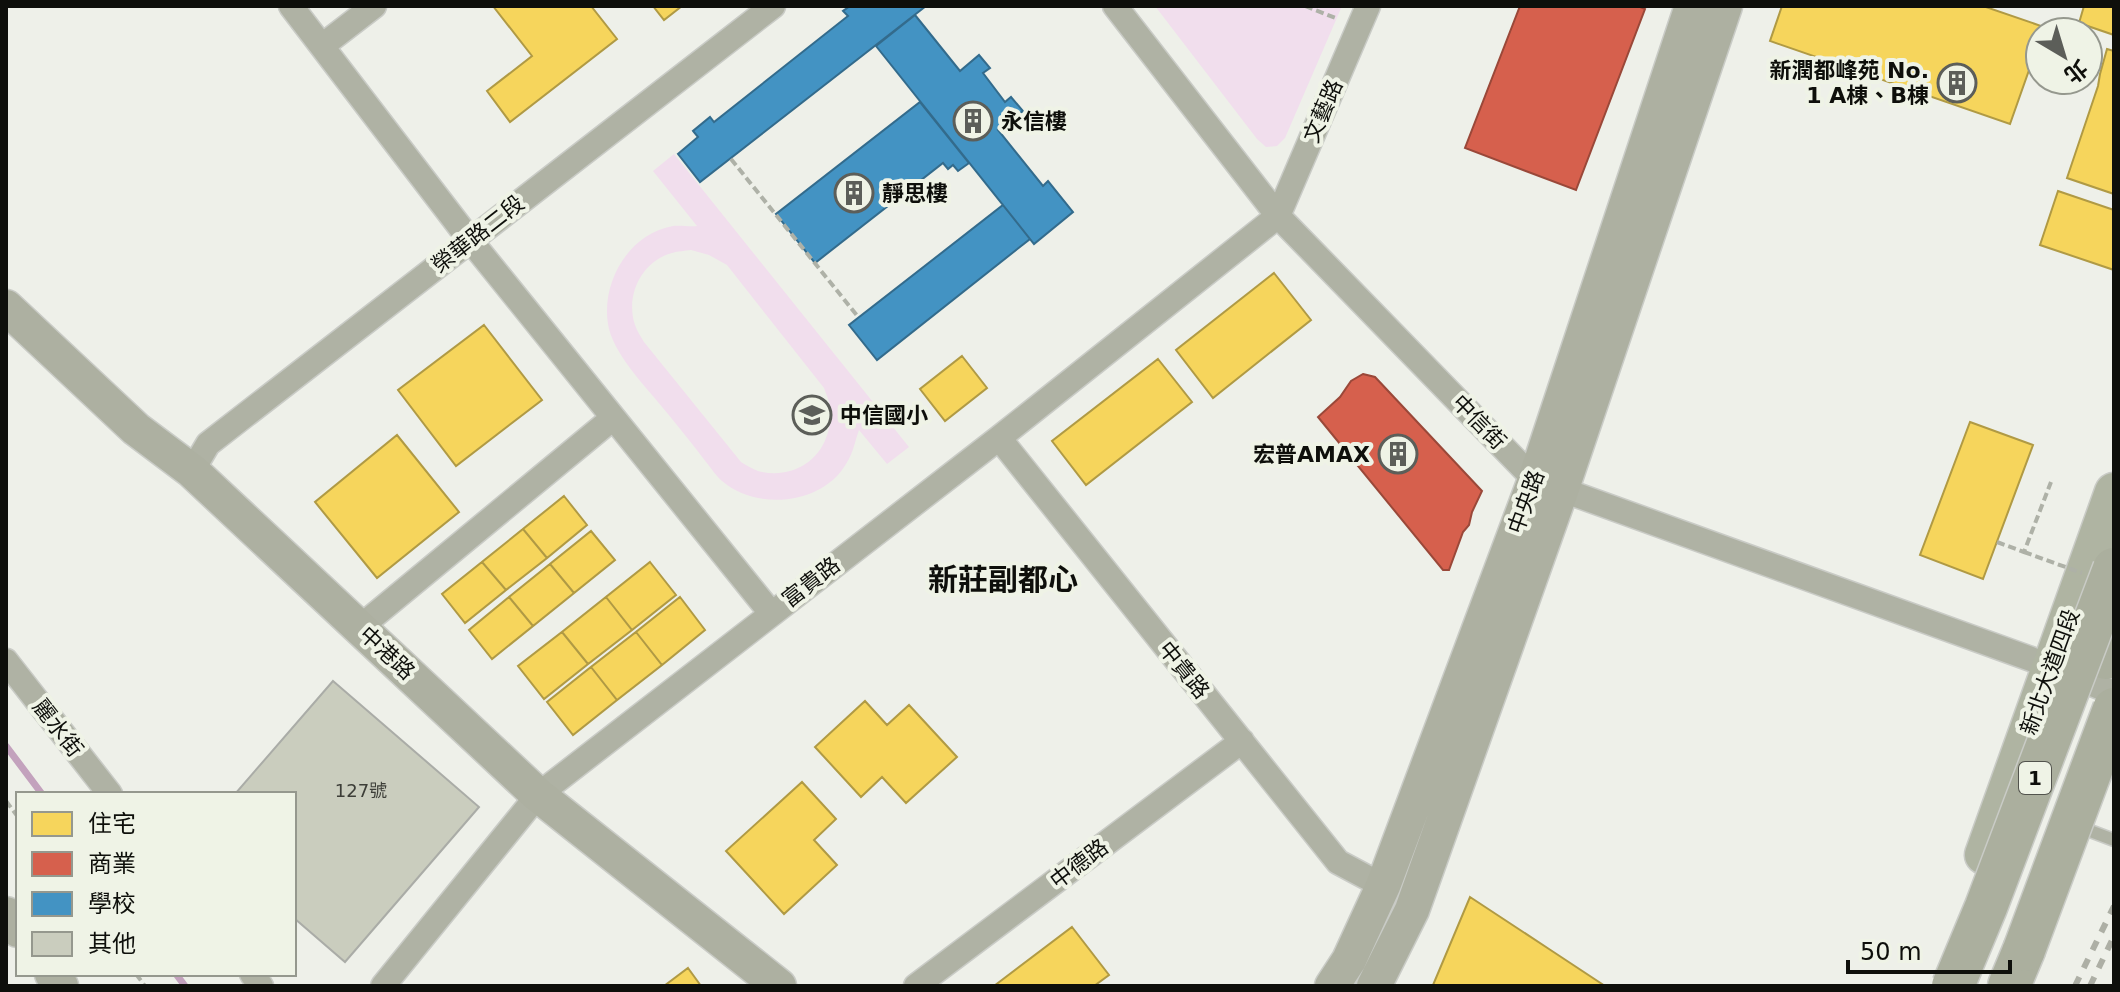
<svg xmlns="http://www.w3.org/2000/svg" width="2120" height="992" viewBox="0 0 2120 992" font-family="'DejaVu Sans','Noto Sans TC',sans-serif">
<rect width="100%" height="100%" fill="#eef0e9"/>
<!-- green -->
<path fill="#f1deed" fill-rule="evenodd" d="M1155 6H1342L1285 138 1277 146 1266 147 1257 139Z
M674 154 909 447 887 464 859 430C855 441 853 454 846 464 822 505 757 511 722 481 716 476 711 468 706 462 694 446 681 430 668 414 649 390 617 359 609 329 599 286 627 234 673 226 680 225 690 227 697 226L653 171ZM691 250 709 255 727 265 824 388C826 394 829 400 830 406 832 416 830 428 826 438 816 465 787 479 758 471 753 469 746 465 741 462L644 342C641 337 637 331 635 325 625 295 642 261 672 253 678 251 685 251 691 250Z"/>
<!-- homes -->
<path fill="#f6d55c" stroke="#b09a44" stroke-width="2" d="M493 6H591L617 39 510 122 487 91 532 56Z
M653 6H682L664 20Z
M1782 6H1983L2044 27 2042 32H2040V39L2010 124 1770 41Z
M2084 6H2114V35L2079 23Z
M2107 49 2114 51V194L2067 178 2098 86 2100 74Z
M2058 191 2114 210V270L2040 245Z
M1274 273 1311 320 1213 398 1176 350Z
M484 325 542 400 456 466 398 390Z
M962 356 987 388 945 421 920 389Z
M1158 359 1192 402 1086 485 1052 441Z
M1970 422 2033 445 1983 579 1920 555Z
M397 435 459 512 377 578 315 502Z
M564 496 587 525 547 558 523 529Z
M523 529 547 558 506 590 482 562Z
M591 531 615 560 574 593 550 564Z
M482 562 506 590 465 623 442 594Z
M650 562 676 595 632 630 606 597Z
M550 564 574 593 533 626 509 597Z
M509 597 533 626 492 659 469 630Z
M606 597 632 630 588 664 562 632Z
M680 597 705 630 662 665 636 632Z
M562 632 588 664 544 699 518 666Z
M636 632 662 665 617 700 591 667Z
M591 667 617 700 573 735 547 702Z
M865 701 887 725 909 705 957 757 906 803 882 777 861 797 815 747Z
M802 782 836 819 814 840 837 865 784 914 726 851Z
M1470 897 1549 949 1605 986H1434L1433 985Z
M1072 927 1109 975 1094 986H994Z
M688 968 701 986H664Z"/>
<!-- shops -->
<path fill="#d6604d" stroke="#9a4839" stroke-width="2" d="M1520 6H1638L1645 9 1576 190 1465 148Z
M1363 374 1375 377 1482 491 1472 512 1469 525 1463 532 1449 570H1443L1318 417 1340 397 1351 381Z"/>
<!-- schools -->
<path fill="#4393c3" stroke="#336b8c" stroke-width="2" d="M850 6H926L700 182 678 154 698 137 693 131 710 117 714 122 848 16 843 11Z
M915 15 960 71 979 55 990 68 983 73 1005 102 1011 97 1023 111 998 130 1043 186 1048 181 1073 212 1034 244 876 46Z
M920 102 969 163 958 171 953 165 948 169 943 163 815 263 776 214Z
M1003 205 1030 239 877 360 849 325Z"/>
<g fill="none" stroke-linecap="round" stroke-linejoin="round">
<!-- stream -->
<path stroke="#c3a2bd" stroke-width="7" d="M6 746 42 794
M176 974 185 986"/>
</g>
<!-- building -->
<path fill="#cacdbe" stroke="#aaaca7" stroke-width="2" d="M333 681 479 807 345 962 294 918V794H235Z"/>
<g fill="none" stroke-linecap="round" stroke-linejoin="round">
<!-- lane casing -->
<g stroke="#c9cbc6" stroke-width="15">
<path id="lane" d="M2077 826 2114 840"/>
</g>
<!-- street casing -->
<g stroke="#c9cbc6" stroke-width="27">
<path id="street" d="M291 6 470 240 771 613
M1115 6 1278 216 1535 480 2031 659 2114 693
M322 46 374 6
M999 438 1338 862 1383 886
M192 471 208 444 773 6
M359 628 613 418
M6 661 110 794
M252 974 261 986
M383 986 538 795 999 438 1278 216 1368 6
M916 986 1242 741"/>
</g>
<!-- secondary casing -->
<g stroke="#c9cbc6" stroke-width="37">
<path id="secondary" d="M6 307 136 429 192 471 538 795 779 986
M6 914 18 930
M52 974 61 986
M1332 986 1349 960 1383 886 1535 480 1692 6
M1374 986 1412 910 1561 491 1725 6"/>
</g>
<!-- primary casing -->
<g stroke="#c9cbc6" stroke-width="41">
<path id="primary" d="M1984 855 2114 492"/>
</g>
<!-- highway casing -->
<g stroke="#c9cbc6" stroke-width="45">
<path id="highway" d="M2106 658 2114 629
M2009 986 2024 950"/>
</g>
<!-- path -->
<path stroke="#aeb1a7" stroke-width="4" stroke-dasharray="8 4" stroke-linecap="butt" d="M1305 6 1338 19
M731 159 859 318
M1997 542 2024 552 2051 482
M6 801 18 817
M136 974 145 986"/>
<!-- lane -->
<use href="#lane" stroke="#afb2a4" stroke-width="12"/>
<!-- street -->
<use href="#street" stroke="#afb2a4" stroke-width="24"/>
<!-- secondary -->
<use href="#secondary" stroke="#adb0a1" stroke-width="34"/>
<!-- primary -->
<use href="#primary" stroke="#afb4a2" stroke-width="38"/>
<!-- highway -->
<use href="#highway" stroke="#abaf9e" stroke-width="42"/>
<!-- rail -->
<path stroke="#adafa5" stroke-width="6" stroke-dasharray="10 10" stroke-linecap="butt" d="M2075 986 2114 906
M2090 986 2114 936"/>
<!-- highway-bridge casing -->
<g stroke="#c9cbc6" stroke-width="45" stroke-linecap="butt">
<path id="highway-bridge" d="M2024 950 2114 709
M1953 986 1986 907 2114 569"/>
</g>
<!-- path-bridge -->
<path stroke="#aeb1a7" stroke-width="4" stroke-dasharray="8 4" stroke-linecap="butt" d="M2024 552 2082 573"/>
<!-- highway-bridge -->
<use href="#highway-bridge" stroke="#abaf9e" stroke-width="42"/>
</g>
<!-- icons -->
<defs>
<g id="building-ring" transform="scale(2)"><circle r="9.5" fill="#eff3e6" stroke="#5c5e59" stroke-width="1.5"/><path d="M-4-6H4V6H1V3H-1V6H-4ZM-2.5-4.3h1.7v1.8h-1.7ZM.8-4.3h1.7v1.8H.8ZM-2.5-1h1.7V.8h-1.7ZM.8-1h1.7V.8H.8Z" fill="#5c5e59"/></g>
<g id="school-ring" transform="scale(2)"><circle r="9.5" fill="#eff3e6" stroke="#5c5e59" stroke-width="1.5"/><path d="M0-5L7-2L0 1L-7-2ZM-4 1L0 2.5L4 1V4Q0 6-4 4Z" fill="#5c5e59"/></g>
</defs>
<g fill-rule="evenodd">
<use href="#building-ring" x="1957" y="83"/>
<use href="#building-ring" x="973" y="121"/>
<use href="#building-ring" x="854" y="193"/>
<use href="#school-ring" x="812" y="415"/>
<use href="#building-ring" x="1398" y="454"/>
</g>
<g text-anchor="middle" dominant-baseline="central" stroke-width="8" stroke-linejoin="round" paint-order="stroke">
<!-- number labels -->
<g font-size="18" fill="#3d3e38">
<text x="361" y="790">127號</text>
</g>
<!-- shield labels -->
<rect fill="#eff3e6" stroke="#52534d" stroke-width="2" x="2019" y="762" width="32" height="32" rx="6"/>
<g font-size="20" font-weight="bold" fill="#0e0f0b">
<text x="2035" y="778">1</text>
</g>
<!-- poi labels -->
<g font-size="22" font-weight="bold" fill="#0e0f0b" stroke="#eff3e6" text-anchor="start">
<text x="1929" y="70" text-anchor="end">新潤都峰苑 No.<tspan x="1929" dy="25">1 A棟、B棟</tspan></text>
<text x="1001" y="121">永信樓</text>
<text x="882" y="193">靜思樓</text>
<text x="840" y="415">中信國小</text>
<text x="1370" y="454" text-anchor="end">宏普AMAX</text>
</g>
<!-- street labels -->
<g font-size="22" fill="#0e0f0b" stroke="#eff3e6">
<text transform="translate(1323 111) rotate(-67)">文藝路</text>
<text transform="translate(478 234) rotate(-38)">榮華路二段</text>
<text transform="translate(1479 422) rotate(46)">中信街</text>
<text transform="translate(1526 502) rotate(-70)">中央路</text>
<text transform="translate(811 582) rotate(-38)">富貴路</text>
<text transform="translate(387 653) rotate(43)">中港路</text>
<text transform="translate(1184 670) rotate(51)">中貴路</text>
<text transform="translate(2050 672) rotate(-70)">新北大道四段</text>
<text transform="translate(58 728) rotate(52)">麗水街</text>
<text transform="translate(1079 864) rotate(-37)">中德路</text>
</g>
<!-- district labels -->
<g font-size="30" font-weight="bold" fill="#0e0f0b" stroke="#eff3e6">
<text x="1003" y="579">新莊副都心</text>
</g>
</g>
<!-- border -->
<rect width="2120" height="992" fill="none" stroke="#0e0f0b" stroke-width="16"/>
<!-- legend -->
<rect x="16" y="792" width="280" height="184" fill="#eff3e6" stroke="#95988e" stroke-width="2"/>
<rect x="32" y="812" width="40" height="24" fill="#f6d55c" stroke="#95988e" stroke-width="2"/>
<text x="88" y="832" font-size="24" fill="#0e0f0b">住宅</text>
<rect x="32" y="852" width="40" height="24" fill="#d6604d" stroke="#95988e" stroke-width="2"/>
<text x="88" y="872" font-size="24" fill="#0e0f0b">商業</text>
<rect x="32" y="892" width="40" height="24" fill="#4393c3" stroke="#95988e" stroke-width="2"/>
<text x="88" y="912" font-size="24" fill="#0e0f0b">學校</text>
<rect x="32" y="932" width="40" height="24" fill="#cacdbe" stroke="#95988e" stroke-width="2"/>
<text x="88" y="952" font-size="24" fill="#0e0f0b">其他</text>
<!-- north arrow -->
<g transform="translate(2064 56) rotate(142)"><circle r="38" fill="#eff3e6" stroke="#95988e" stroke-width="2"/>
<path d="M0-6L14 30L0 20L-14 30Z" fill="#5c5e59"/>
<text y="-12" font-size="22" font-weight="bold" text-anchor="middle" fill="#0e0f0b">北</text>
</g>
<!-- scale -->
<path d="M1848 960v12h162v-12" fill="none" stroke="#0e0f0b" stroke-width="4"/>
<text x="1860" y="960" font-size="24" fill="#0e0f0b" stroke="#eff3e6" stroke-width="6" paint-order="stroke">50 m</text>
</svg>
